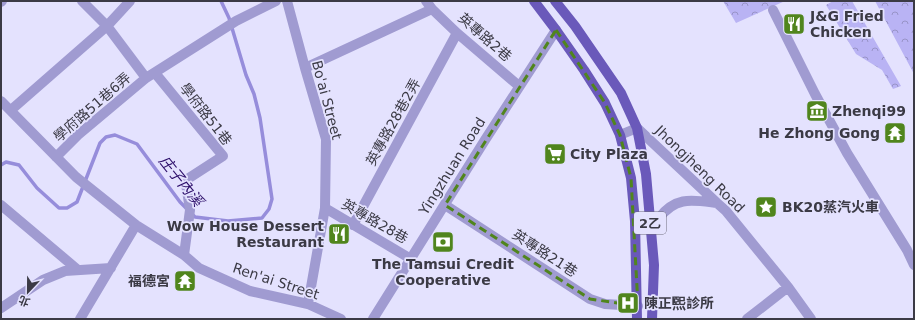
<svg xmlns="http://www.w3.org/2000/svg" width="915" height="320" viewBox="0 0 915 320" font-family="'DejaVu Sans','Noto Sans TC',sans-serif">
<defs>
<pattern id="park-crowns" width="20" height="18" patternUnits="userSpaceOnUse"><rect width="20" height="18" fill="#b9b3f4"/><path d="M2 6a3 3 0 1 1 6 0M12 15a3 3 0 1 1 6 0" fill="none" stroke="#9893c7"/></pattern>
</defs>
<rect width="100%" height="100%" fill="#e4e2fe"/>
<!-- park -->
<path fill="url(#park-crowns)" d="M723 1H785L736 23Z
M833 1H852L901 86 893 89 882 70 856 54 826 5Z
M875 1H914V74Z"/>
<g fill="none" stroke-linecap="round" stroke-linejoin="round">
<!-- stream -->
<path stroke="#968ddb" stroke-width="3.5" d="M1 165 6 162 19 165 37 188 59 208H67L77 202 100 143 106 137 115 135 137 144 180 202 187 209
M191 213 195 217 228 221 262 218 269 209 272 199 260 118 254 94 246 75 229 18 221 1"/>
<!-- minor -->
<path stroke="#a09bd1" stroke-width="10" d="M82 1 107 26 146 78
M287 1 305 68 326 139 325 208 308 304
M1 2 2 1
M432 9 457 33 519 86
M773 10 815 94 847 153 907 250 914 265
M305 68 432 9 426 1
M155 73 223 156 189 178 186 184 190 210 184 255
M1 101 76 177 136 225 184 255 199 268 250 291 308 304 341 319
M11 110 107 26 130 1
M620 135 637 128 717 203 726 211 788 287 811 319
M56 157 78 135 146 78 236 21 276 1
M1 205 78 270
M445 205 590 299 605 304 638 306
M325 208 411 259
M650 219 659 218C676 196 692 200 717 203
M353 225 457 33
M1 308 43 280 65 271 111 268
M80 319 136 225
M373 319 485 140 556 30
M747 319 788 287"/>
<!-- primary -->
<path stroke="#6a59ba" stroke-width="10" d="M534 1 556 30 584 70 605 103 620 135 631 178 635 221 637 319
M555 1 575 26 621 93 637 128 646 174 654 265 652 319"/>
</g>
<!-- marked area -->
<path fill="none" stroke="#50851d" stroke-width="3" stroke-dasharray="8 5" stroke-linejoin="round" d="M556 30 605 103 620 135 631 178 638 306 590 299 445 205Z"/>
<!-- icons -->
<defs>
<g id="restaurant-square" transform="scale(1.15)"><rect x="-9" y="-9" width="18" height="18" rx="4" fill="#50851d" stroke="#e4e2fe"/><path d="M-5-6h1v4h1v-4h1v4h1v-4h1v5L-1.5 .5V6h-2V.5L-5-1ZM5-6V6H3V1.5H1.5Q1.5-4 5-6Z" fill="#fff"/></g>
<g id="museum-square" transform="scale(1.15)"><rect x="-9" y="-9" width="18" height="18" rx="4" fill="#50851d" stroke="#e4e2fe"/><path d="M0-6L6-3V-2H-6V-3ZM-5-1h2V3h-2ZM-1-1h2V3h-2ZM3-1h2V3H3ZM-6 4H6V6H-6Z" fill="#fff"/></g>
<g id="temple-square" transform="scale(1.15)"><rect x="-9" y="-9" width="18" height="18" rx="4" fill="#50851d" stroke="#e4e2fe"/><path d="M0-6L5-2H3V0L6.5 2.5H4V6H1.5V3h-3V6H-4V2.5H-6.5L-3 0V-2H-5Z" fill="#fff"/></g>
<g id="supermarket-square" transform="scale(1.15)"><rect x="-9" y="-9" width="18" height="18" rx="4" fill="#50851d" stroke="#e4e2fe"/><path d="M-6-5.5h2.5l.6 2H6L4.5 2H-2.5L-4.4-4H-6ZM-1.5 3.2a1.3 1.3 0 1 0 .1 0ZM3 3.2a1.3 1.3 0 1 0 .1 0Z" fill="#fff"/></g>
<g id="sight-square" transform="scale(1.15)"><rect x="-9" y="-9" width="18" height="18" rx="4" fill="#50851d" stroke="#e4e2fe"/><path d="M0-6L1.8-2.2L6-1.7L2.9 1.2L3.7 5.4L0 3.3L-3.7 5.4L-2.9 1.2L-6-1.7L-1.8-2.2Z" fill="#fff"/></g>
<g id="bank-square" transform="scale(1.15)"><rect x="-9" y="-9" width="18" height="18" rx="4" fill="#50851d" stroke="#e4e2fe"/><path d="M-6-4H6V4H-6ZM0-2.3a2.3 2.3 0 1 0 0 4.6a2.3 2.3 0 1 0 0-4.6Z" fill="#fff"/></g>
<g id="hospital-square" transform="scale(1.15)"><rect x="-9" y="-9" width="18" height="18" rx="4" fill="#50851d" stroke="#e4e2fe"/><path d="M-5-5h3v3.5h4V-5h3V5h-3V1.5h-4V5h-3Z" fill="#fff"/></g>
</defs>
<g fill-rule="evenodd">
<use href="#restaurant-square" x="794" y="24"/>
<use href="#museum-square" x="817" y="111"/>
<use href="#temple-square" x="895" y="133"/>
<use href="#supermarket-square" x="555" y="154"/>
<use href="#sight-square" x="766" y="207"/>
<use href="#restaurant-square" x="339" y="234"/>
<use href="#bank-square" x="443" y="242"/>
<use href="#temple-square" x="185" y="281"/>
<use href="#hospital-square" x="628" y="303"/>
</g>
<g text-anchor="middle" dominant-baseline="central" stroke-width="3.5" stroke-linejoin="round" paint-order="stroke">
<!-- shield labels -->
<rect fill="#e4e2fe" stroke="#6e6c7c" stroke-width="1" x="634" y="212" width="32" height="22" rx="3"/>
<g font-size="13" font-weight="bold" fill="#3b3a45">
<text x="650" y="223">2乙</text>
</g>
<!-- poi labels -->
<g font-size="14" font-weight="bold" fill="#3b3a45" stroke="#e4e2fe" text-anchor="start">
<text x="810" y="16">J&amp;G Fried<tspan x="810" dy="16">Chicken</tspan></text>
<text x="832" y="111">Zhenqi99</text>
<text x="880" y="133" text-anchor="end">He Zhong Gong</text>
<text x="570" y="154">City Plaza</text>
<text x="782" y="207">BK20蒸汽火車</text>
<text x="324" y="226" text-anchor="end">Wow House Dessert<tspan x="324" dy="16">Restaurant</tspan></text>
<text x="443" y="264" text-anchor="middle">The Tamsui Credit<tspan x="443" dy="16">Cooperative</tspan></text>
<text x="170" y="281" text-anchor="end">福德宮</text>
<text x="644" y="303">陳正煕診所</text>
</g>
<!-- street labels -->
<g font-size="14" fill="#3b3a45" stroke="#e4e2fe">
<text transform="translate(485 37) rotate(41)">英專路2巷</text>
<text transform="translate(327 100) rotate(75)">Bo'ai Street</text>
<text transform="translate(92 107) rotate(-41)">學府路51巷6弄</text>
<text transform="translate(206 114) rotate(52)">學府路51巷</text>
<text transform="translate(393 122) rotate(-61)">英專路28巷2弄</text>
<text transform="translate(452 166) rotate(-58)">Yingzhuan Road</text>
<text transform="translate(700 169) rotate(44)">Jhongjheng Road</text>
<text transform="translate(375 221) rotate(30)">英專路28巷</text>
<text transform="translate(545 253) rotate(33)">英專路21巷</text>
<text transform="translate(276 281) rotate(18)">Ren'ai Street</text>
</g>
<!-- water labels -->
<g font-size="15" font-style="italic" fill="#2c0e6a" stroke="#e4e2fe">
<text transform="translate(181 181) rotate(51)">庄子內溪</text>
</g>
</g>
<!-- border -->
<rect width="915" height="320" fill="none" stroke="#3b3a45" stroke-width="4"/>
<!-- north arrow -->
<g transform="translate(28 292) rotate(202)" stroke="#e4e2fe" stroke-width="3" paint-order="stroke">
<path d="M0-3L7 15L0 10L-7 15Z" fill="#3b3a45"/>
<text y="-6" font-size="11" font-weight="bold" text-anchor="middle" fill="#3b3a45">北</text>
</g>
</svg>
